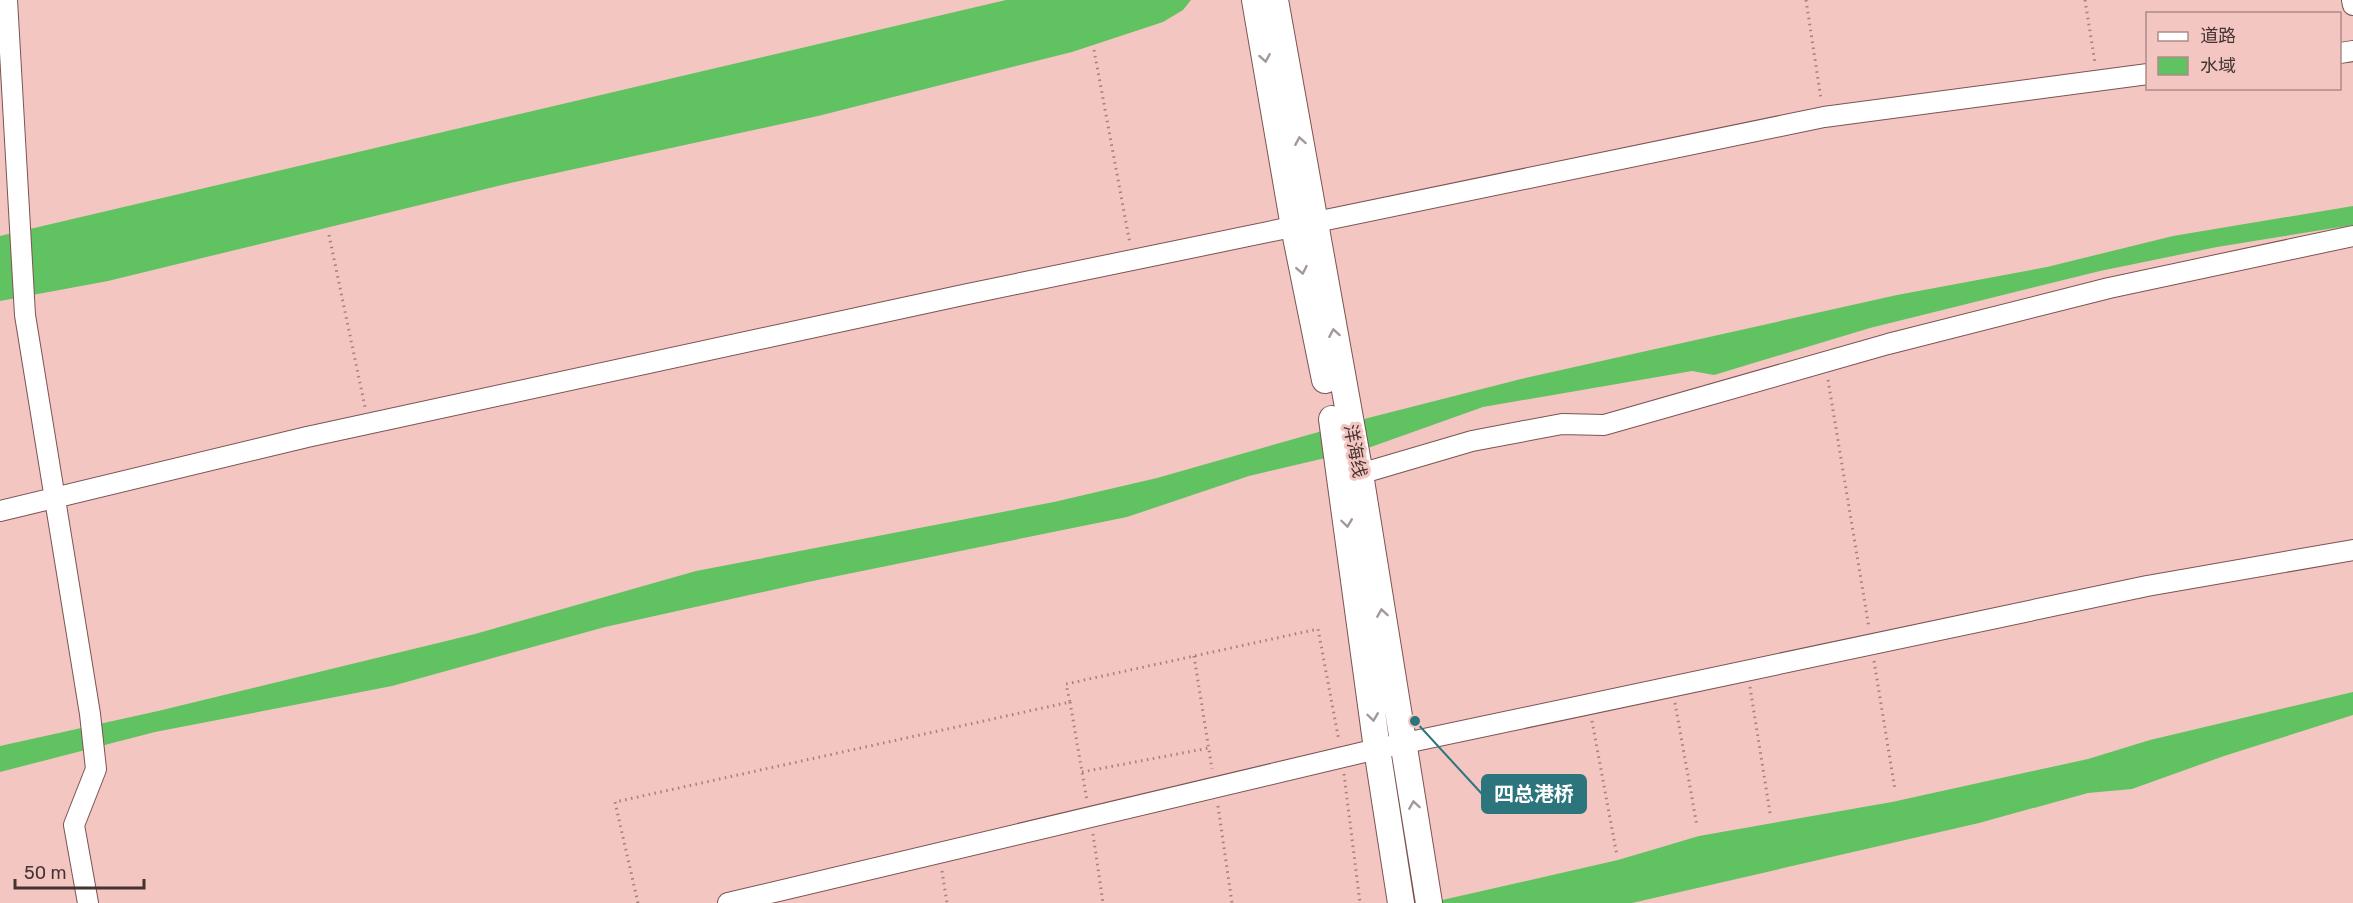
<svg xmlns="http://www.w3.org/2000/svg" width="2353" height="903" viewBox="0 0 2353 903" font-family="Rubik,'Noto Sans SC',sans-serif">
<rect width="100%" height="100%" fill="#f3c6c2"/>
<!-- water -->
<path fill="#61c262" d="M1006 0H1191L1183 10 1163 22 1072 52 818 116 506 184 108 281 0 301V236Z
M2353 206V225L2217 247 2100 271 1870 328 1714 375 1692 371 1483 407 1368 448 1249 476 1127 517 808 582 605 627 392 686 155 732 0 772V746L158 711 475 634 696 571 1054 502 1157 478 1368 418 1521 379 1897 295 2047 267 2173 236Z
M2353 692V715L2224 756 2132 789 2088 793 1979 823 1632 903H1429L1618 860 1699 836 1892 802 2088 759 2150 740Z"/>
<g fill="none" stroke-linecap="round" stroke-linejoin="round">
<!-- minor casing -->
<g stroke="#7b5452" stroke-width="22">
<path id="minor" d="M7 0 25 315 90 714 96 769 74 825 88 903
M2352 0 2353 5
M2340 53 2353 51
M1346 478 1472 441 1562 424 1604 425 1888 344 2109 288 2353 236
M0 511 307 437 963 295 1824 117 2148 74
M728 903 1377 749 2147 586 2353 550"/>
</g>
<!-- major casing -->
<g stroke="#7b5452" stroke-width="28">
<path id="major" d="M1255 0 1294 227 1325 380
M1275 0 1360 474 1429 903
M1332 419 1377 749 1401 903"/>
</g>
<!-- path -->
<path stroke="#a2817f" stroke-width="3" stroke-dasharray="1.5 4.5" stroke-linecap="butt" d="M1806 0 1821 99
M2085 0 2095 63
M1094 50 1130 244
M329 235 365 407
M1828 380 1869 628
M1194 656 1212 769
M1874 661 1895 790
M1750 687 1770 813
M1070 702 1087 801
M1675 703 1697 826
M1592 721 1617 856
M1082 772 1209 748
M1344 774 1360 903
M1218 806 1232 903
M1093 834 1103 903
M942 871 947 903
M638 903 615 802 1070 702 1066 684 1318 629 1339 741"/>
<!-- minor -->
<use href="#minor" stroke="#fff" stroke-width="20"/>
<!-- major -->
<use href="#major" stroke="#fff" stroke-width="26"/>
</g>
<!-- one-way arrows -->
<defs><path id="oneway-chevron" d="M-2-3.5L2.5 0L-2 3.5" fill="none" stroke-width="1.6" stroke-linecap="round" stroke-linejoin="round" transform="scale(1.5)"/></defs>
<g stroke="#a29998">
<use href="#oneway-chevron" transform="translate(1265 58) rotate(80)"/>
<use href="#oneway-chevron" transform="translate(1300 141) rotate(-100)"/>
<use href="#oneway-chevron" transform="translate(1302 270) rotate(79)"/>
<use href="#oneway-chevron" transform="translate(1334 333) rotate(-100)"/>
<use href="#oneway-chevron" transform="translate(1347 523) rotate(82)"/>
<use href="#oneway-chevron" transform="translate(1382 613) rotate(-99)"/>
<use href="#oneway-chevron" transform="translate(1373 717) rotate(82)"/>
<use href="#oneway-chevron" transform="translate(1414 805) rotate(-99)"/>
</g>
<g text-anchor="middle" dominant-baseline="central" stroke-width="6" stroke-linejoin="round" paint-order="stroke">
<!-- street labels -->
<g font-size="18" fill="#453332" stroke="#f3c6c2">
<text transform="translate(1355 451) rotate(79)">洋海线</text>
</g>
</g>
<!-- callouts -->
<path fill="none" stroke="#2c757c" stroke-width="2" d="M1415 721L1482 794"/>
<circle fill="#2c757c" stroke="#f3c6c2" stroke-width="2" cx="1415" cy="721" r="6"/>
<rect fill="#2c757c" stroke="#2c757c" stroke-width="2" x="1482" y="775" width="104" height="38" rx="6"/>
<g font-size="20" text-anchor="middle" font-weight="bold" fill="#fff">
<text x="1534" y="801">四总港桥</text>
</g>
<!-- legend -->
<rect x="2146" y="12" width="195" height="78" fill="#f3c6c2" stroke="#ad8b88" stroke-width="1.5"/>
<rect x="2158" y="32" width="30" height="9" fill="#ffffff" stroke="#ad8b88" stroke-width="1.5"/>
<text x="2200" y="42" font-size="18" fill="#453332">道路</text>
<rect x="2158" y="57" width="30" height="18" fill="#61c262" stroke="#ad8b88" stroke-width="1.5"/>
<text x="2200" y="72" font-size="18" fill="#453332">水域</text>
<!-- scale -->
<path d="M15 879v9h129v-9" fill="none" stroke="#453332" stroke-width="3"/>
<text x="24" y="879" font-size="18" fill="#453332" stroke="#f3c6c2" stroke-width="4.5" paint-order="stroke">50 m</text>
</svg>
